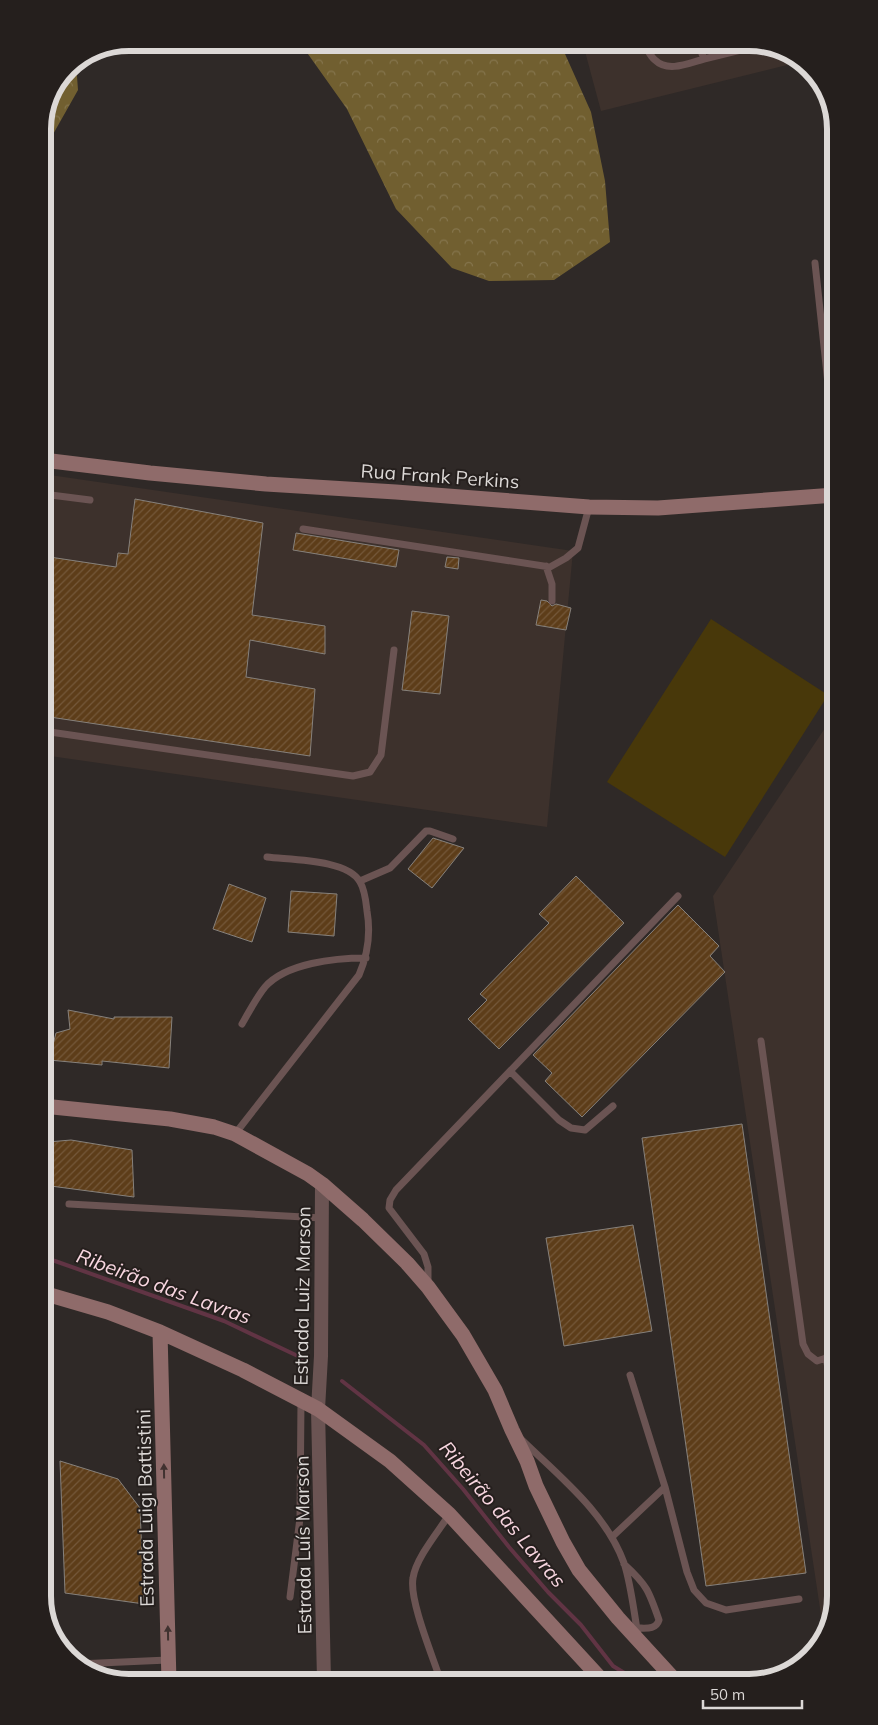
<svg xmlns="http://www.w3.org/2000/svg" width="878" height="1725" viewBox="0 0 878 1725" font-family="Mulish,sans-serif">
<defs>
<pattern id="forest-crowns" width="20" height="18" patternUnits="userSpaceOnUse" patternTransform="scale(1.25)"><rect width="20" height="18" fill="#715f30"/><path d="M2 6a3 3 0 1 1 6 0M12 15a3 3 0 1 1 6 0" fill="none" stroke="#85754d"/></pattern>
<pattern id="building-hatch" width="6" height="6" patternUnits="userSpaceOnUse" patternTransform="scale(1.25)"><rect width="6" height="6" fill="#5d3d19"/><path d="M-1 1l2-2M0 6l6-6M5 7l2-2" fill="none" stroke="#74583a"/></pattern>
</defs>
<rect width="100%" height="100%" fill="#2f2927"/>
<!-- built -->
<path fill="#3d312c" d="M755 43 803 61 601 111 583 44Z
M43 474 573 551 547 827 43 755Z
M835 713V1596L824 1635 713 896Z"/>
<!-- green -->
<path fill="#48380a" d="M711 619 828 695 725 857 607 782Z"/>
<!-- forest -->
<path fill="url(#forest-crowns)" d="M561 45 591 112 605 181 610 242 554 280 489 281 452 268 396 209 347 109 303 47Z
M76 63 78 90 43 152V123L68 68Z"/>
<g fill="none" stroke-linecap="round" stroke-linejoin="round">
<!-- stream -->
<path stroke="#613444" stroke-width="4" d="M43 1258 55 1261 224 1321 302 1358
M342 1381 424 1445 463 1489 509 1547 548 1592 581 1625 613 1666 631 1677"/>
</g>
<!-- building -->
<path fill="url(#building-hatch)" stroke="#86817c" d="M135 499 263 523 252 615 325 626V654L250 640 246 677 315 689 310 756 43 716V556L116 567 118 553 128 554Z
M296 533 399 550 396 567 293 550Z
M447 557 459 558 458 569 445 567Z
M541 600 547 601 552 606 556 604 571 608 566 630 536 625Z
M412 611 449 616 440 694 402 690Z
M433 838 464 848 432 888 408 869Z
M576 876 624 923 499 1049 468 1019 487 1000 480 994 549 923 539 914Z
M229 884 266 898 252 942 213 929Z
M291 891 337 894 334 936 288 932Z
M678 905 719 946 710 956 725 972 582 1117 545 1081 552 1073 533 1055Z
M68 1010 114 1019V1017H172L169 1068 102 1061V1065L49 1060 56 1033 70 1029Z
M742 1124 806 1573 706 1586 642 1138Z
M71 1140 132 1150 134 1197 43 1185 48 1142Z
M633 1225 652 1331 564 1346 546 1238Z
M60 1461 118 1479 140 1508 144 1604 65 1593Z"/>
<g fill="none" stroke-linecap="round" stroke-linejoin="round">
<!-- lane -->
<path stroke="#6b5453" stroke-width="7" d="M698 43 704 59 761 45
M644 44C647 49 650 56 655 60 668 73 689 63 704 59
M815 263 835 449
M43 494 90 500
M303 529 550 567 566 558 578 548 589 507
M546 566 552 584V601
M43 731 353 776 370 772 381 755 394 650
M360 881 390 868 426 831H430L453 839
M242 1024C249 1012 256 998 265 987 286 963 335 958 366 958
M761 1041 803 1344 808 1354 817 1361 826 1358 833 1347 835 1337 830 1224 833 1201 835 1194
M510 1071 559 1120 571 1128 585 1130 613 1106
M235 1134 359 975C368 954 371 934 367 911 366 902 365 890 360 882 348 859 290 860 267 857
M69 1204 322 1218
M428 1285V1267L424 1254 389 1208 390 1200 396 1190 678 896
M826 1358 835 1403
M522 1440C559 1476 606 1513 624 1563 631 1584 634 1613 638 1635
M665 1487 687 1572 694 1590 706 1603 726 1610 799 1599
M612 1537 665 1487 630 1375
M624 1564C647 1585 649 1591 659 1620 656 1630 646 1628 637 1628
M290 1597 300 1518 301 1400
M77 1664 168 1660
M440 1679C433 1657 409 1600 413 1578 416 1558 438 1532 449 1515"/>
<!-- street -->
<path stroke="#6b5453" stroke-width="14" d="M322 1184 321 1356 318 1409 324 1680"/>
<!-- secondary -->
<path stroke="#8f6b6a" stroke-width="15" d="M43 460 150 473 266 484 396 492 589 507 658 508 835 495
M43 1106 170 1119 214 1127 235 1134 308 1174 322 1184 363 1220 407 1263 428 1287 463 1335 495 1390 512 1430 527 1461 536 1486 563 1542 579 1570 618 1618 672 1677
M43 1293 108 1312 160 1332 243 1370 318 1409 390 1461 449 1514 600 1678
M160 1332 169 1682"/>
</g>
<!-- one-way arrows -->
<defs><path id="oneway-solid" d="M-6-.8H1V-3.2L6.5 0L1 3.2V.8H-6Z" transform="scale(1.25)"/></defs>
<g fill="#403230">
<use href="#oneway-solid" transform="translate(164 1471) rotate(-91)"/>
<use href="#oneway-solid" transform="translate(168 1633) rotate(-91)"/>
</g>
<g text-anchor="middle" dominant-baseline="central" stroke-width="4" stroke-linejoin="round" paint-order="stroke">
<!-- street labels -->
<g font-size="19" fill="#dcd8d6" stroke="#251f1d">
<text transform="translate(440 476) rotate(4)">Rua Frank Perkins</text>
<text transform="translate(302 1296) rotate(-89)">Estrada Luiz Marson</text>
<text transform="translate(145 1508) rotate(-91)">Estrada Luigi Battistini</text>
<text transform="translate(303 1545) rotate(-91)">Estrada Luís Marson</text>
</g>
<!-- water labels -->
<g font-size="20" font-style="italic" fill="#f9d7e1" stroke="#251f1d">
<text transform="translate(164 1286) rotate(20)">Ribeirão das Lavras</text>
<text transform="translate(503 1514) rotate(50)">Ribeirão das Lavras</text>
</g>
</g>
<!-- crop -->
<path d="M0 0H878V1725H0ZM129 51H749A78 78 0 0 1 827 129V1596A78 78 0 0 1 749 1674H129A78 78 0 0 1 51 1596V129A78 78 0 0 1 129 51Z" fill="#251f1d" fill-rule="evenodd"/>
<path fill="none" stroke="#dcd8d6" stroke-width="6" d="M129 51H749A78 78 0 0 1 827 129V1596A78 78 0 0 1 749 1674H129A78 78 0 0 1 51 1596V129A78 78 0 0 1 129 51Z"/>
<!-- scale -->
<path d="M703 1700v8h99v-8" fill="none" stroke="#dcd8d6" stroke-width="2.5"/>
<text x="710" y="1700" font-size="15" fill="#dcd8d6" stroke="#251f1d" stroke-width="4" paint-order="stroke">50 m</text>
</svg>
